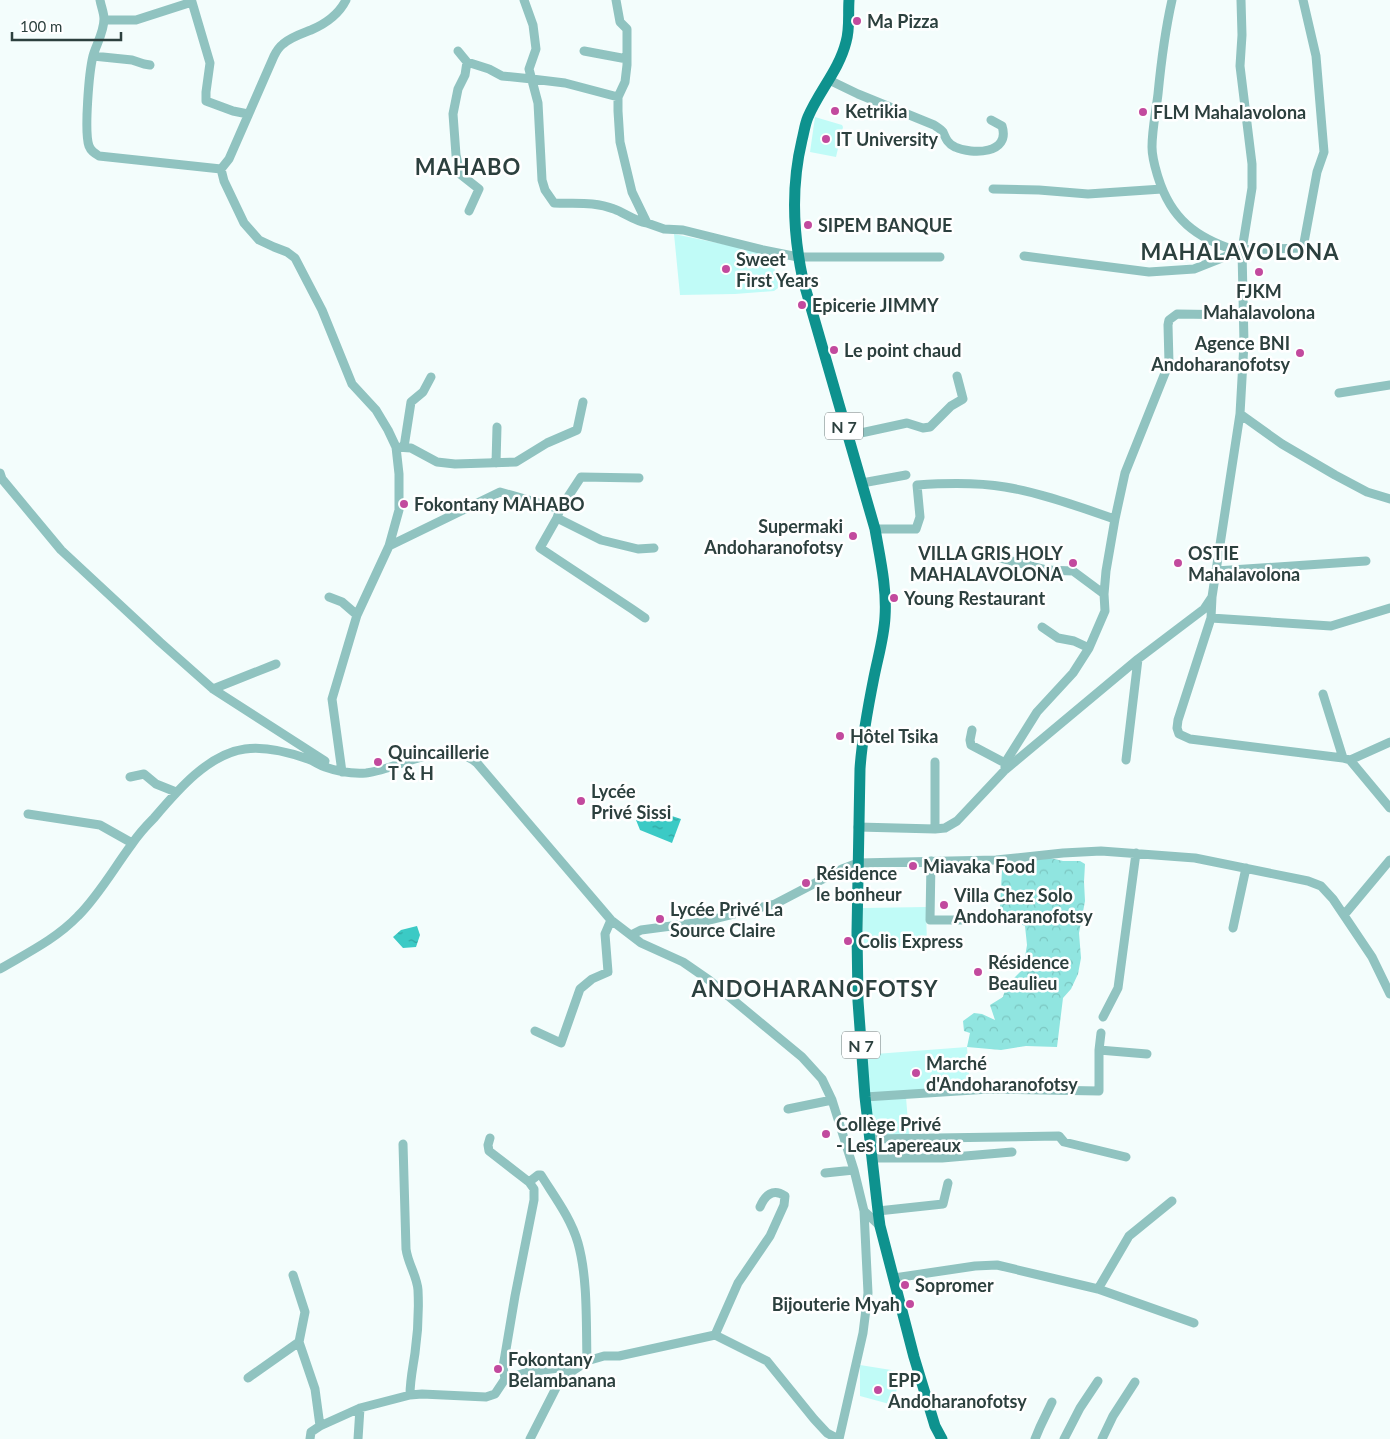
<svg xmlns="http://www.w3.org/2000/svg" width="1390" height="1439" viewBox="0 0 1390 1439" font-family="Lato,sans-serif">
<defs>
<pattern id="forest-crowns" width="20" height="18" patternUnits="userSpaceOnUse" patternTransform="scale(1.25)"><rect width="20" height="18" fill="#90e5e0"/><path d="M2 6a3 3 0 1 1 6 0M12 15a3 3 0 1 1 6 0" fill="none" stroke="#7cc6c1"/></pattern>
<pattern id="water-ripples" width="26" height="14" patternUnits="userSpaceOnUse" patternTransform="scale(1.25)"><rect width="26" height="14" fill="#3bcac5"/><path d="M2 4q2-2 4 0t4 0M15 11q2-2 4 0t4 0" fill="none" stroke="#32a5a1"/></pattern>
</defs>
<rect width="100%" height="100%" fill="#f3fdfc"/>
<!-- built -->
<path fill="#c0fbf7" d="M815 117 842 125 843 127 836 157 810 152Z
M674 234 767 253 782 285 774 291 735 294 680 295Z
M926 907 927 946 863 947V908Z
M967 1047 970 1090 865 1097 862 1055Z
M906 1097 909 1135H873L868 1100Z
M860 1365 910 1373 911 1382 898 1384 893 1405 860 1396Z"/>
<!-- forest -->
<path fill="url(#forest-crowns)" d="M1046 857 1063 861H1080L1085 864 1084 882 1085 901 1079 933 1081 958 1078 974 1071 989 1063 998 1057 1047 1026 1046 1001 1050 967 1047 970 1033 964 1031 963 1021 974 1013 982 1014 995 1020 990 1005 1003 997 1006 986 1023 969 1027 945 1025 926 1002 916 1000 907 1002 870Z"/>
<!-- water -->
<path fill="url(#water-ripples)" d="M645 807 681 819 672 843 640 830 636 820Z
M417 926 420 935 416 947 403 948 393 937 401 930Z"/>
<g fill="none" stroke-linecap="round" stroke-linejoin="round">
<!-- minor -->
<path stroke="#90c3c0" stroke-width="9" d="M100 0C101 6 104 13 104 19 104 32 96 45 93 56 89 72 84 132 89 146 91 151 94 153 99 156L221 169
M524 0 533 25 536 49 529 69 538 103 542 180 545 190 554 203C575 204 594 201 614 209 625 213 634 221 647 223
M616 0 620 22 627 29V65L625 82 618 97V111L620 142 632 192 647 223 664 229 683 230 763 250 798 257H940
M1172 0C1165 31 1161 63 1158 94 1156 111 1152 130 1152 147 1152 158 1155 167 1158 177 1171 219 1196 238 1237 251
M104 20H136L192 2 210 63 206 92V101L233 111 248 114
M458 51 467 62 465 75 458 89 453 114 456 155 460 174 479 189 469 211
M584 51 627 59
M93 56 132 60 144 64 150 65
M467 62 489 69 502 76 532 79 565 83 618 97
M829 80 858 94 934 125C937 127 941 129 943 132 946 139 948 144 955 147 972 155 1011 154 1002 126L991 120
M993 189 1039 190 1088 194 1162 189
M1024 256 1149 272 1194 269 1242 250 1303 248 1317 172 1324 152 1316 56 1303 0
M1339 393 1390 385
M1240 414 1282 444 1335 475 1367 492 1390 499
M847 436 907 423 923 428 930 427 951 406 963 399 957 376
M396 447 411 448 437 462 455 464 516 462 547 443 577 430 583 402
M404 447 411 402 423 392 431 377
M496 463 497 427
M0 473 2 479 61 550 160 642 213 689 325 761
M862 483 906 475
M560 509 557 518 540 548 632 609 645 618
M557 518 601 540 638 549 654 548
M875 529H916L920 517 917 485C946 483 976 482 1005 487 1042 493 1079 507 1115 519
M389 546 500 492 560 509 581 477 639 478
M988 555 1047 570 1073 571 1104 594
M1216 571 1366 561
M329 597 342 602 357 615
M1212 597 1211 618 1178 720 1177 728 1179 734 1190 739 1343 758 1350 760 1390 742
M1211 618 1331 626 1390 608
M1042 627 1058 638 1074 641 1089 648
M213 689 276 664
M1323 694 1343 758
M972 730 970 740 971 745 1005 763
M1126 760 1138 659
M1350 760 1390 808
M935 762V829
M1005 770V763L1037 712 1073 673 1089 648 1105 611 1104 594 1106 571 1115 519 1125 473 1169 363 1168 325 1169 320 1177 314 1243 315
M342 772 332 699 357 615 389 546 399 510V474L396 447 388 430 376 410 352 384 322 310 295 258 287 252 274 247 259 240 244 223 224 181 221 169 229 159 274 56C276 52 279 47 283 44 291 37 301 34 311 30 325 24 339 14 346 0
M130 777 144 774 156 784 176 792
M28 814 100 825 132 843
M858 827 935 829 945 828 957 821 1005 770 1138 659 1204 609 1212 597 1240 414 1244 343 1242 250 1252 188V164L1240 66 1242 35 1241 0
M931 861 930 920H961
M1344 915 1390 860
M1233 928 1246 868
M631 935 641 930 702 922 775 904 842 869 858 863 996 860 1063 853 1101 851 1195 858 1308 881 1321 886 1333 899 1372 957 1390 994
M0 969C27 953 56 939 78 916 99 895 114 868 132 844 138 835 146 826 154 818 177 791 208 754 245 749 266 746 288 752 308 759 314 761 319 765 325 767 339 772 351 774 366 773 402 769 445 736 477 763L611 920 641 943 683 962 709 980 802 1057 822 1079 832 1100 854 1170 864 1211 880 1226
M1103 1017 1118 988 1136 853
M535 1031 561 1043 580 989 592 979 608 972 605 934 611 920
M1099 1050 1147 1054
M865 1097 989 1089 1099 1091V1050L1101 1033
M788 1109 832 1100
M490 1138 488 1145 489 1151 529 1182 534 1189V1200L515 1296 503 1367 505 1379
M870 1139 1059 1136 1064 1142 1126 1157
M403 1144 406 1249C408 1264 417 1276 418 1290 419 1311 418 1332 415 1353 413 1367 410 1380 410 1395
M872 1158H942L1012 1152
M825 1173 854 1170
M529 1182 538 1175H541C554 1196 571 1218 578 1243 588 1278 586 1325 587 1362
M878 1211 943 1204 948 1183
M293 1275 305 1312 299 1342 315 1389 320 1426
M894 1278 975 1266 997 1265 1098 1289 1194 1323
M1098 1289 1129 1236 1172 1201
M715 1335 738 1283 770 1236 784 1205 785 1196C773 1188 765 1195 760 1207
M248 1378 299 1342
M310 1439 311 1432 320 1426 360 1408 410 1395 422 1394 486 1397 495 1394 505 1379 528 1372 566 1367 604 1356H619L715 1335 767 1361 814 1419 827 1433 838 1439
M358 1439 360 1408
M530 1439 557 1386 565 1376 580 1366
M839 1439 863 1333 868 1293 864 1211
M1035 1439 1040 1427 1052 1402
M1064 1439 1080 1408 1098 1381
M1102 1439 1113 1416 1135 1382"/>
<!-- major -->
<path stroke="#0e928e" stroke-width="11" d="M849 0C848 14 850 29 846 42 839 70 819 91 808 117 805 124 804 132 802 140 791 186 793 234 803 280L875 529C880 558 887 588 885 617 884 637 878 657 874 677 868 707 862 738 860 769L857 932 858 1001 865 1097 878 1211 880 1226 914 1357 935 1426 942 1439"/>
</g>
<!-- markers -->
<g fill="#c24a9e" stroke="#fff" stroke-width="2">
<circle cx="857" cy="21" r="5"/>
<circle cx="835" cy="111" r="5"/>
<circle cx="1143" cy="112" r="5"/>
<circle cx="826" cy="139" r="5"/>
<circle cx="808" cy="225" r="5"/>
<circle cx="726" cy="269" r="5"/>
<circle cx="1259" cy="272" r="5"/>
<circle cx="802" cy="305" r="5"/>
<circle cx="834" cy="350" r="5"/>
<circle cx="1300" cy="353" r="5"/>
<circle cx="404" cy="504" r="5"/>
<circle cx="853" cy="536" r="5"/>
<circle cx="1073" cy="563" r="5"/>
<circle cx="1178" cy="563" r="5"/>
<circle cx="894" cy="598" r="5"/>
<circle cx="840" cy="736" r="5"/>
<circle cx="378" cy="762" r="5"/>
<circle cx="581" cy="801" r="5"/>
<circle cx="913" cy="866" r="5"/>
<circle cx="806" cy="883" r="5"/>
<circle cx="944" cy="905" r="5"/>
<circle cx="660" cy="919" r="5"/>
<circle cx="848" cy="941" r="5"/>
<circle cx="978" cy="972" r="5"/>
<circle cx="916" cy="1073" r="5"/>
<circle cx="826" cy="1134" r="5"/>
<circle cx="905" cy="1285" r="5"/>
<circle cx="910" cy="1304" r="5"/>
<circle cx="498" cy="1369" r="5"/>
<circle cx="878" cy="1390" r="5"/>
</g>
<g text-anchor="middle" dominant-baseline="central" stroke-width="5" stroke-linejoin="round" paint-order="stroke">
<!-- shield labels -->
<g fill="#fff" stroke="#6b7978" stroke-width="1">
<rect x="825" y="412.5" width="38" height="27" rx="4"/>
<rect x="842" y="1031.5" width="38" height="27" rx="4"/>
</g>
<g font-size="16" font-weight="bold" fill="#2c403e">
<text x="844" y="426">N 7</text>
<text x="861" y="1045">N 7</text>
</g>
<!-- poi labels -->
<g font-size="18" font-weight="bold" fill="#2c403e" stroke="#fff" text-anchor="start">
<text x="867" y="21">Ma Pizza</text>
<text x="845" y="111">Ketrikia</text>
<text x="1153" y="112">FLM Mahalavolona</text>
<text x="836" y="139">IT University</text>
<text x="818" y="225">SIPEM BANQUE</text>
<text x="736" y="259">Sweet<tspan x="736" dy="21">First Years</tspan></text>
<text x="1259" y="291" text-anchor="middle">FJKM<tspan x="1259" dy="21">Mahalavolona</tspan></text>
<text x="812" y="305">Epicerie JIMMY</text>
<text x="1290" y="343" text-anchor="end">Agence BNI<tspan x="1290" dy="21">Andoharanofotsy</tspan></text>
<text x="844" y="350">Le point chaud</text>
<text x="414" y="504">Fokontany MAHABO</text>
<text x="843" y="526" text-anchor="end">Supermaki<tspan x="843" dy="21">Andoharanofotsy</tspan></text>
<text x="1063" y="553" text-anchor="end">VILLA GRIS HOLY<tspan x="1063" dy="21">MAHALAVOLONA</tspan></text>
<text x="1188" y="553">OSTIE<tspan x="1188" dy="21">Mahalavolona</tspan></text>
<text x="904" y="598">Young Restaurant</text>
<text x="850" y="736">Hôtel Tsika</text>
<text x="388" y="752">Quincaillerie<tspan x="388" dy="21">T &amp; H</tspan></text>
<text x="591" y="791">Lycée<tspan x="591" dy="21">Privé Sissi</tspan></text>
<text x="923" y="866">Miavaka Food</text>
<text x="816" y="873">Résidence<tspan x="816" dy="21">le bonheur</tspan></text>
<text x="954" y="895">Villa Chez Solo<tspan x="954" dy="21">Andoharanofotsy</tspan></text>
<text x="670" y="909">Lycée Privé La<tspan x="670" dy="21">Source Claire</tspan></text>
<text x="858" y="941">Colis Express</text>
<text x="988" y="962">Résidence<tspan x="988" dy="21">Beaulieu</tspan></text>
<text x="926" y="1063">Marché<tspan x="926" dy="21">d'Andoharanofotsy</tspan></text>
<text x="836" y="1124">Collège Privé<tspan x="836" dy="21">- Les Lapereaux</tspan></text>
<text x="915" y="1285">Sopromer</text>
<text x="900" y="1304" text-anchor="end">Bijouterie Myah</text>
<text x="508" y="1359">Fokontany<tspan x="508" dy="21">Belambanana</tspan></text>
<text x="888" y="1380">EPP<tspan x="888" dy="21">Andoharanofotsy</tspan></text>
</g>
<!-- district labels -->
<g font-size="22" font-weight="bold" letter-spacing="1" fill="#2c403e" stroke="#fff">
<text x="468" y="166">MAHABO</text>
<text x="1240" y="251">MAHALAVOLONA</text>
<text x="815" y="988">ANDOHARANOFOTSY</text>
</g>
</g>
<!-- scale -->
<path d="M12 32v8h109v-8" fill="none" stroke="#2c403e" stroke-width="2.5"/>
<text x="20" y="32" font-size="15" fill="#2c403e" stroke="#ffffff" stroke-width="4" paint-order="stroke">100 m</text>
</svg>
